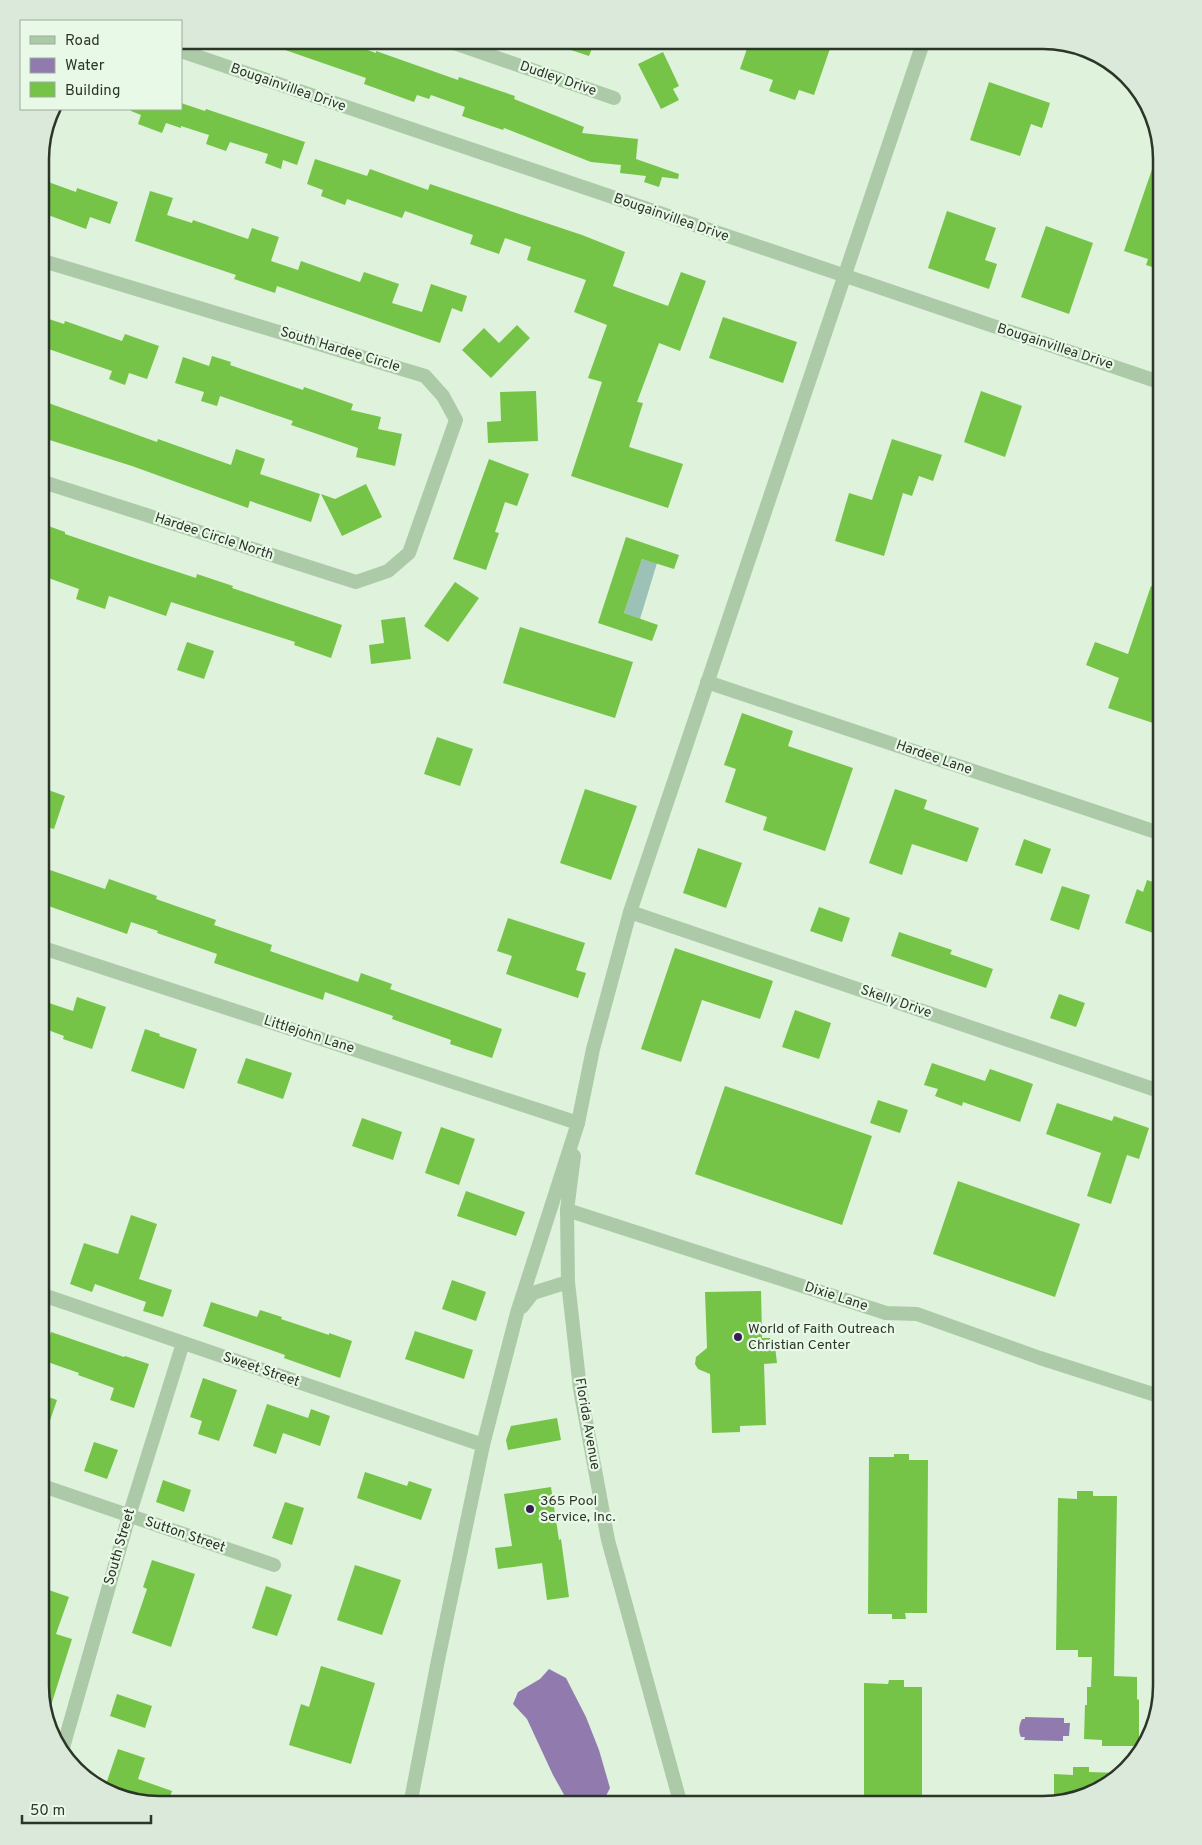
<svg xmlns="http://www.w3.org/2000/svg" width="1202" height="1845" viewBox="0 0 1202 1845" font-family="Overpass,sans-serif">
<rect width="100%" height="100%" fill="#def2dc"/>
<!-- green -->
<path fill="#9cc1b7" d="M642 559 657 563 640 619 624 613Z"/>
<!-- water -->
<path fill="#917bae" d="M549 1669 566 1678 586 1717 599 1750 610 1788 602 1804 574 1805 567 1800 553 1775 527 1719 513 1704 518 1692 540 1679Z
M1025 1717 1064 1718V1723H1070L1069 1736H1063V1741L1024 1740 1025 1737H1021C1018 1731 1019 1725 1022 1719H1025Z"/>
<!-- building -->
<path fill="#75c447" d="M263 40H339L376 53V51L458 80 459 77 515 96 514 99 584 127 582 133 638 139 636 159 679 174 678 179 662 177 659 187 644 182 646 176 620 173 621 165 591 162 504 128 503 130 462 116 465 107 431 95 429 99 417 95 414 102 364 84 366 78 262 42Z
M550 40H595L589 56 550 43Z
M750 40H833L814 95 799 90 795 100 769 91 773 80 740 69Z
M663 52 679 86 673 89 679 100 661 109 638 64Z
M989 82 1050 103 1042 128 1031 124 1020 156 970 140Z
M181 103 205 111 206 109 305 142 297 165 283 160 281 169 265 163 268 154 230 142 226 151 206 144 209 135 181 126V128L166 123 162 133 138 124 141 115 131 111V109H181Z
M1159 149 1162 159V270L1146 265 1148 259 1124 251Z
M315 159 367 176 370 169 428 190 430 184 582 235 625 252 613 286 668 306 681 272 706 281 680 351 659 343 637 402 643 403 629 447 683 464 668 508 571 476 602 382 588 378 607 325 574 312 586 280 527 260 531 247 505 238 499 254 470 244 473 235 405 211 402 218 347 199 345 205 321 196 323 190 307 184Z
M40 179 76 192 77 188 118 202 110 224 90 217 86 229 40 212Z
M150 191 173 198 167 215 192 223 193 220 248 239 252 228 279 237 271 261 298 270 301 261 360 282 364 272 399 284 392 303 422 312 431 284 467 296 462 312 452 308 440 343 277 286 275 293 234 279 236 275 135 241Z
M947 211 996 228 985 260 997 264 989 289 928 268Z
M1046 226 1093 243 1069 314 1021 297Z
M40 316 64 324 65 321 122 341 125 334 159 346 147 379 129 373 125 385 109 379 112 371 40 346Z
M723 317 797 342 783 383 709 358Z
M517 325 530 338 491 378 462 350 484 328 499 343Z
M212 356 231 362 230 365 303 390 304 387 353 404 351 410 381 417 378 429 402 434 395 466 356 457 358 448 291 425 293 421 220 396 217 406 201 401 204 392 175 383 183 357 209 366Z
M536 391 538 441 488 443 487 422 501 421 500 392Z
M981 391 1022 406 1005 457 964 442Z
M40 400 157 442 158 439 231 465 236 449 265 459 260 474 320 494 311 522 250 501 248 508 132 466 40 437Z
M892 439 942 455 933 481 919 476 912 496 903 493 884 556 835 541 849 493 872 500Z
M489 459 529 474 517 506 505 502 495 532 499 533 486 570 453 559Z
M366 484 382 517 342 536 321 494 335 499Z
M40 523 65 532V534L135 558 196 578 197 574 233 586 232 588 342 625 331 658 294 645 295 642 171 602 166 616 109 596 105 609 76 599 79 589 40 575Z
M626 537 679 555 674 569 642 559 624 613 658 625 652 641 598 623Z
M455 582 479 598 448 642 424 626Z
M1151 586 1162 590V726L1108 708 1119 678 1086 665 1095 642 1128 654Z
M405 617 411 659 371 664 369 645 384 643 381 620Z
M520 627 633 662 615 718 503 683Z
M187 642 214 651 204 679 177 670Z
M742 713 793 731 788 746 853 768 825 851 763 830 767 817 725 802 736 769 724 765Z
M437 737 473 749 460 786 424 774Z
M40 787 65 796 54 829 40 825Z
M585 789 637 806 611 880 560 863Z
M895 789 927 800 924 809 979 828 967 862 912 844 902 875 869 863Z
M1024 839 1051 849 1042 874 1015 865Z
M698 848 742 863 726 908 683 893Z
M50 870 105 889 109 879 157 896 156 899 216 920 214 925 272 945 270 951 358 982 361 973 392 984 390 989 502 1029 492 1058 450 1044 451 1040 392 1019 393 1016 325 992 323 1000 214 963 217 954 157 933 158 931 131 922 127 934 40 903Z
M1147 880 1162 885V936L1125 923 1137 889 1143 892Z
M1062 886 1090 895 1079 930 1050 920Z
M819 907 850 918 842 942 810 931Z
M508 918 585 943 576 970 586 973 578 998 506 974 512 956 497 951Z
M899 932 952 950 950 954 993 969 986 988 891 956Z
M675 948 773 981 760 1019 702 1000 681 1062 641 1049Z
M1059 994 1085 1003 1076 1027 1050 1018Z
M77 997 106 1007 92 1049 63 1039 64 1036 40 1027V1000L73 1011Z
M795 1010 831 1023 819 1059 782 1047Z
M145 1029 160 1034 159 1036 197 1049 184 1089 131 1071Z
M246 1058 292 1073 283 1099 237 1083Z
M932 1063 985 1081 990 1069 1033 1084 1020 1122 963 1102 962 1106 935 1096 938 1089 924 1085Z
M725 1086 872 1136 842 1225 695 1174Z
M878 1100 908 1110 900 1133 870 1123Z
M1057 1103 1112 1121 1114 1116 1149 1128 1139 1159 1127 1155 1111 1204 1087 1196 1101 1153 1046 1134Z
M362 1118 402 1132 393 1160 352 1146Z
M441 1127 475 1139 459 1185 425 1173Z
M958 1181 1080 1224 1055 1297 933 1254Z
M466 1191 525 1212 516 1236 457 1216Z
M131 1215 157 1224 139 1279 172 1290 163 1317 143 1311 146 1302 95 1284 92 1292 70 1284 84 1243 118 1254Z
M452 1280 486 1292 476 1321 442 1309Z
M761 1291 762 1338H774L777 1363 764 1364 766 1425 740 1426V1432L712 1433 710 1374 698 1369 695 1364 696 1357 707 1348 705 1292Z
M211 1302 257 1317 260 1310 282 1317 281 1319 329 1335V1333L352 1341 340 1378 284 1358 285 1355 203 1326Z
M415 1331 473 1350 464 1379 405 1359Z
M51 1332 124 1357 125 1356 149 1364 134 1408 110 1400 114 1388 78 1375 79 1373 42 1360Z
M203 1378 237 1390 219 1441 198 1434 202 1421 190 1417Z
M40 1394 57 1400 42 1444 40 1443Z
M267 1404 308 1418 311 1409 330 1416 320 1446 283 1433 276 1454 253 1446Z
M557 1418 561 1440 508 1450 506 1440 511 1426Z
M94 1442 118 1450 107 1479 84 1471Z
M894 1454H909V1460H928L927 1613H905L906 1619H892V1614H868L869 1457H894Z
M365 1472 407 1486 409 1481 432 1489 421 1520 357 1498Z
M163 1480 191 1490 184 1512 156 1502Z
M551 1487 559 1540 561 1539 569 1597 547 1600 542 1563 498 1569 495 1548 512 1546 504 1494Z
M1077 1491H1093V1496H1117L1114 1676 1137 1677V1699L1139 1700V1746H1102V1740L1084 1739 1085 1705H1087V1687H1091L1092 1657H1078V1650H1056L1058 1498 1077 1499Z
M285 1502 304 1508 292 1545 272 1538Z
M152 1560 195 1574 171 1647 132 1633 147 1589 143 1587Z
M355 1565 401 1580 382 1635 337 1620Z
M266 1586 292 1595 277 1636 252 1628Z
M40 1587 69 1597 56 1634 72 1639 48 1715 40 1686Z
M321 1666 375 1683 351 1764 289 1745 301 1704 309 1707Z
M889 1680H904V1687H922V1805H864V1683L888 1684Z
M117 1694 152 1706 145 1728 110 1716Z
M118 1749 145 1758 138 1779 172 1791 167 1805H152L104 1790Z
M1073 1767H1089V1772L1119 1773 1102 1789 1054 1802V1774L1073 1775Z"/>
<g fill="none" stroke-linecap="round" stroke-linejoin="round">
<!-- minor -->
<path stroke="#adcaa8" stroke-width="14" d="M445 40 614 98
M181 51 1162 383
M40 481 356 582 388 571 409 553 456 420 443 396 425 376 40 260
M707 682 1162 834
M630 912 1162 1092
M40 947 578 1123
M567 1210 886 1313 917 1314 1040 1358 1162 1397
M40 1294 483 1445
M40 1485 274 1565
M62 1751 129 1516 183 1343"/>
<!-- tertiary -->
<path stroke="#adcaa8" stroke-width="14" d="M574 1156 567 1210 568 1282 580 1389 608 1540 681 1805
M522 1307 533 1293 568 1282
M410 1805 438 1660 483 1445 517 1313 578 1123 593 1049 630 912 924 40"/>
</g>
<!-- markers -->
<g fill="#381e57" stroke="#e9f9e8" stroke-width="2">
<circle cx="738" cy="1337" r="5"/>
<circle cx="530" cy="1509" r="5"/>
</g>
<g text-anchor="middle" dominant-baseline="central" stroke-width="4.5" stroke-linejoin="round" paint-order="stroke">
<!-- street labels -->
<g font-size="14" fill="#2c3628" stroke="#e9f9e8">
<text transform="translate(558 79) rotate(19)">Dudley Drive</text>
<text transform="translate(288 88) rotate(19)">Bougainvillea Drive</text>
<text transform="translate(671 218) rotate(19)">Bougainvillea Drive</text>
<text transform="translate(1055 347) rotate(18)">Bougainvillea Drive</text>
<text transform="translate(340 350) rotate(17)">South Hardee Circle</text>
<text transform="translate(214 537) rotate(18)">Hardee Circle North</text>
<text transform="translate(934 758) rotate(19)">Hardee Lane</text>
<text transform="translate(896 1002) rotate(19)">Skelly Drive</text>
<text transform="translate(309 1035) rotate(18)">Littlejohn Lane</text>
<text transform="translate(836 1297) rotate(18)">Dixie Lane</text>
<text transform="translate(261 1370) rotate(19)">Sweet Street</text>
<text transform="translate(587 1424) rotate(80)">Florida Avenue</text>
<text transform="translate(185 1535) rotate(19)">Sutton Street</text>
<text transform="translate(120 1547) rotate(-74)">South Street</text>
</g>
<!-- poi labels -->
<g font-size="14" fill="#2c3628" stroke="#e9f9e8" text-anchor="start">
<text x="748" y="1329">World of Faith Outreach<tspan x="748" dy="16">Christian Center</tspan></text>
<text x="540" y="1501">365 Pool<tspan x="540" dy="16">Service, Inc.</tspan></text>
</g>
</g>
<!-- crop -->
<path d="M0 0H1202V1845H0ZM159 49H1043A110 110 0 0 1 1153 159V1686A110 110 0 0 1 1043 1796H159A110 110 0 0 1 49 1686V159A110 110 0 0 1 159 49Z" fill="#dae9d9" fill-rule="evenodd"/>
<path fill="none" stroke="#2c3628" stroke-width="2.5" d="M159 49H1043A110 110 0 0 1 1153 159V1686A110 110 0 0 1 1043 1796H159A110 110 0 0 1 49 1686V159A110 110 0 0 1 159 49Z"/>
<!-- legend -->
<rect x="20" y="20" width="162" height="90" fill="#e9f9e8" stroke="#9dab9b"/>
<rect x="30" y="36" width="25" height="8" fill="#adcaa8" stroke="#9dab9b"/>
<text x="65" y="45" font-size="15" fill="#2c3628">Road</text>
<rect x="30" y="58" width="25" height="15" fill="#917bae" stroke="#9dab9b"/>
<text x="65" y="70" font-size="15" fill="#2c3628">Water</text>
<rect x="30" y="82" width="25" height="15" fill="#75c447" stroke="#9dab9b"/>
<text x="65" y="95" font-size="15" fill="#2c3628">Building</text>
<!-- scale -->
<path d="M22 1815v8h129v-8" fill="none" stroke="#2c3628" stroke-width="2.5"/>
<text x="30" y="1815" font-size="15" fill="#2c3628" stroke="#e9f9e8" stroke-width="4" paint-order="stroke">50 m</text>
</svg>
